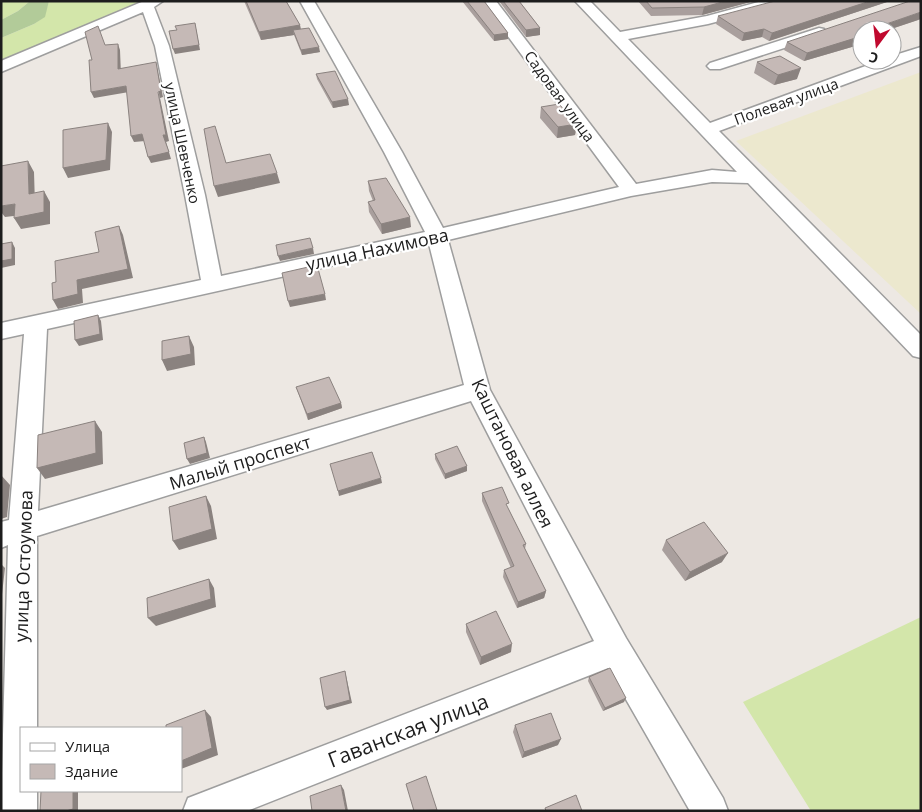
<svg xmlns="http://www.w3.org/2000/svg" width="922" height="812" viewBox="0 0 922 812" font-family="'Open Sans',sans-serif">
<rect width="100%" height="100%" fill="#ede8e3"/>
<!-- farmland -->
<path fill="#ece8ce" d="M921 72V314L736 141Z"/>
<!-- grass -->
<path fill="#d3e6aa" d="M1 1H30L18 11 1 20Z
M49 1H153L1 65V38L34 24 44 17Z
M921 617V811H811L743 702Z"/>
<!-- forest -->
<path fill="#b2cb99" d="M30 1H49L45 17 34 24 1 38V20L18 11Z"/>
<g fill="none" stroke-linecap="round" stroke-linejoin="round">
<!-- minor casing -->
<g stroke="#9e9e9e" stroke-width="3">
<path id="minor" d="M144 1H163L154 7 169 46 205 195 221 276 425 232 384 152 300 1H314L402 152 443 228 619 187 482 1H496L636 184 712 170 737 172 575 1H590L620 32 707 16 762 1H786L784 4 708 24 628 39 710 123 882 60H892V56L921 47V56L719 131 921 335V358L913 356 748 183 712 182 631 196 448 240 490 390 626 638 723 798 728 811H690L608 668 247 811H183L188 798 201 793 594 641 471 401 37 536V728H21V791H37V811H1L8 545 1 548V522L9 520 24 334 1 339V323L201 280 185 195 155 46 143 12 1 72V61ZM429 244 464 385 38 511 47 329Z
M819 28 824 29 826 32 824 35 720 69H710L707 66 710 63Z"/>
</g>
<!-- minor -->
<use href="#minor" fill="#fff" fill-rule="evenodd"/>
</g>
<!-- wall -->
<path fill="#a99f9d" d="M244 1H286L300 25 301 29 320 52 302 55 294 35 261 40Z
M462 1H484L508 33V39L494 41Z
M499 1H519L540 28V35L526 37Z
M638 1H754L702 15 651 16Z
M890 1 769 41 762 37 742 41 716 24 718 16Z
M921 19 888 30H862V44L804 61 784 50 787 42Z
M757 62 797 79 774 85 754 73Z
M316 74 349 105 333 108 317 79Z
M541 107 577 124 575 135 557 138 540 118Z
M368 181 411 227 382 234 369 212 368 202 373 201 369 191Z
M296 387 341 403 342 408 308 420Z
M435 454 467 471 445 479 435 459Z
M482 493 509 510 526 544 525 549 546 591 544 598 517 608 503 577 504 570 511 568 482 501Z
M666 540 722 562 685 581 662 550Z
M466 624 511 652 480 665 466 632Z
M589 677 624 702 603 711 588 681Z
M515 725 558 745 522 758 513 732Z"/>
<!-- shaded-wall -->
<path fill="#8a827f" d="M726 1H754L702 15 704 7Z
M870 1H890L769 41 772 33Z
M921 12V19L888 30H869Z
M195 23 200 50 175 54 173 49Z
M300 25 301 34 293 30 294 35 261 40 259 32Z
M540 28V35L526 37V30Z
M764 29 762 37 742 41 744 33Z
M862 32V44L804 61 807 53Z
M508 33V39L494 41V35Z
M118 44 120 50 121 75 118 69Z
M319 47 320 52 302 55 301 50Z
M156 62 163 97 160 98 169 141 166 142 171 159 151 163 148 157 163 135Z
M801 68 797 79 774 85 778 75Z
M126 86 129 92 94 98 91 92Z
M348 99 349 105 333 108 332 102Z
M108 123 112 132 110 170 68 178 63 168Z
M577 124 575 135 557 138 558 127Z
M142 134 145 141 134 142 131 136Z
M28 161 34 172 35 205 29 194Z
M277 173 280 183 218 197 214 186Z
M44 191 50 202V224L21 229 14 218Z
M15 204 22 215 5 217 1 212V206Z
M410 217 411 227 382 234 381 224Z
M119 226 123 235 133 278 82 289 83 303 58 309 53 300 77 280Z
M12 242 15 248V265L1 268V261Z
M313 248 314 254 280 261 278 256Z
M325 294 326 300 290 307 288 301Z
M98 315 101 321 103 340 79 346 75 340Z
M189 336 194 347 195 365 167 371 162 360Z
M341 403 342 408 308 420 307 414Z
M95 421 102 432 103 464 45 479 37 468Z
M204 437 206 442 210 458 190 464 187 459Z
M467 466V471L445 479V474Z
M1 475 10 485 7 517 1 519Z
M381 478 382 483 339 496 338 491Z
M206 496 211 506 217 539 179 550 173 541Z
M728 553 722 562 685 581 690 572Z
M1 564 5 568 1 603Z
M209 579 214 588 216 607 156 626 148 618Z
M546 591 544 598 517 608 518 602Z
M512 644 511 652 480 665 481 657Z
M345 671 352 703 327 710 325 707Z
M626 698 624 702 603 711 605 708Z
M205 710 211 717 218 755 181 769V761Z
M561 739 558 745 522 758 524 752Z
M341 785 344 790 348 811H346Z
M73 791H78V811H66Z"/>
<!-- building -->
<path fill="#c5b9b6" stroke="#8a827f" d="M246 1H286L300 25 259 32Z
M467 1H484L508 33 494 35Z
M503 1H519L540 28 526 30Z
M646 1H726L704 7 652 8Z
M775 1H870L772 33 764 29 744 33 718 16Z
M910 1H921V12L869 30H862V32L860 33 862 34V36L807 53 787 42Z
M195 23 199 45 173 49 169 31 177 30 175 26Z
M98 26 105 45 118 44V69L156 62 161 91 158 92 166 135H163L169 152 148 157 142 134 131 136 126 86 91 92 89 60H92L85 32Z
M309 28 319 47 301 50 293 30Z
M780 56 801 68 778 75 757 62Z
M335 71 348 99 332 102 316 74Z
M559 104 577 124 558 127 541 107Z
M108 123 106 160 63 168V130Z
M215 126 226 163 270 154 277 173 214 186 204 129Z
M28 161 29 194 44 191V212L14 218 15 204 1 206V166Z
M386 178 410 217 381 224 368 202 375 200 368 181Z
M119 226 128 269 77 280 78 294 53 300 52 283 56 282 55 261 99 252 95 232Z
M310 238 313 248 278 256 276 245Z
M12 242V259L1 261V244Z
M317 265 325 294 288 301 282 273Z
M98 315 100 334 75 340 74 321Z
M189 336 191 354 162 360V341Z
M329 377 341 403 307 414 296 387Z
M95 421 96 453 37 468 38 435Z
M204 437 207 453 187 459 184 443Z
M457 446 467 466 445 474 435 454Z
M372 452 381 478 338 491 330 464Z
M502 487 509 503 506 504 526 544 523 545 546 591 518 602 504 570 514 566 482 493Z
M206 496 212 529 173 541 169 507Z
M704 522 728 553 690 572 666 540Z
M209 579 211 599 148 618 147 598Z
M496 611 512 644 481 657 466 624Z
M610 668 626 698 605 708 589 677Z
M345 671 350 700 325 707 320 678Z
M205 710 212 748 181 761V728H166V725Z
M551 713 561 739 524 752 515 725Z
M426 776 437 810 414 811 406 784Z
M341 785 346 811H312L310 796Z
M41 791H73V809L66 811H40Z
M576 795 582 811H546L545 808Z"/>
<g text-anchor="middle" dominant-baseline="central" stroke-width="4.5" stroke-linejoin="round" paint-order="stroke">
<!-- far-street labels -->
<g font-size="15" fill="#1d1d1d" stroke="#fff">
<text transform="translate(560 96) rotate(54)">Садовая улица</text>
<text transform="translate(786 101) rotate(-20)">Полевая улица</text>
<text transform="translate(183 143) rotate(78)">улица Шевченко</text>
</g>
<!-- street labels -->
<g font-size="18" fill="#1d1d1d" stroke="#fff">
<text transform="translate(377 249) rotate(-12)">улица Нахимова</text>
<text transform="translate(513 453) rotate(64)">Каштановая аллея</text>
<text transform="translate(240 462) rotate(-17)">Малый проспект</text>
<text transform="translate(23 566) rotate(-88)">улица Остоумова</text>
</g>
<!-- near-street labels -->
<g font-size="21" fill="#1d1d1d" stroke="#fff">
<text transform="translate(408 730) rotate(-21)">Гаванская улица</text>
</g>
</g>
<!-- border -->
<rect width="922" height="812" fill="none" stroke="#1d1d1d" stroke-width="5"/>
<!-- legend -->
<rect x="20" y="727" width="162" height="65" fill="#ffffff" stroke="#a5a5a5"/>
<rect x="30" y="743" width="25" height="8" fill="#ffffff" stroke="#a5a5a5"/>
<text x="65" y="752" font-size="15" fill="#1d1d1d">Улица</text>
<rect x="30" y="764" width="25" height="15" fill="#c5b9b6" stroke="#a5a5a5"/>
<text x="65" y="777" font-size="15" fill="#1d1d1d">Здание</text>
<!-- north arrow -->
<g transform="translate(877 45) rotate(195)"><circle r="24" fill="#ffffff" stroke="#a5a5a5"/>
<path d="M0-4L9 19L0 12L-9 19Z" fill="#c0092e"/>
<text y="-8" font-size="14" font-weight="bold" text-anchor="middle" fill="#1d1d1d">С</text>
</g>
</svg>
